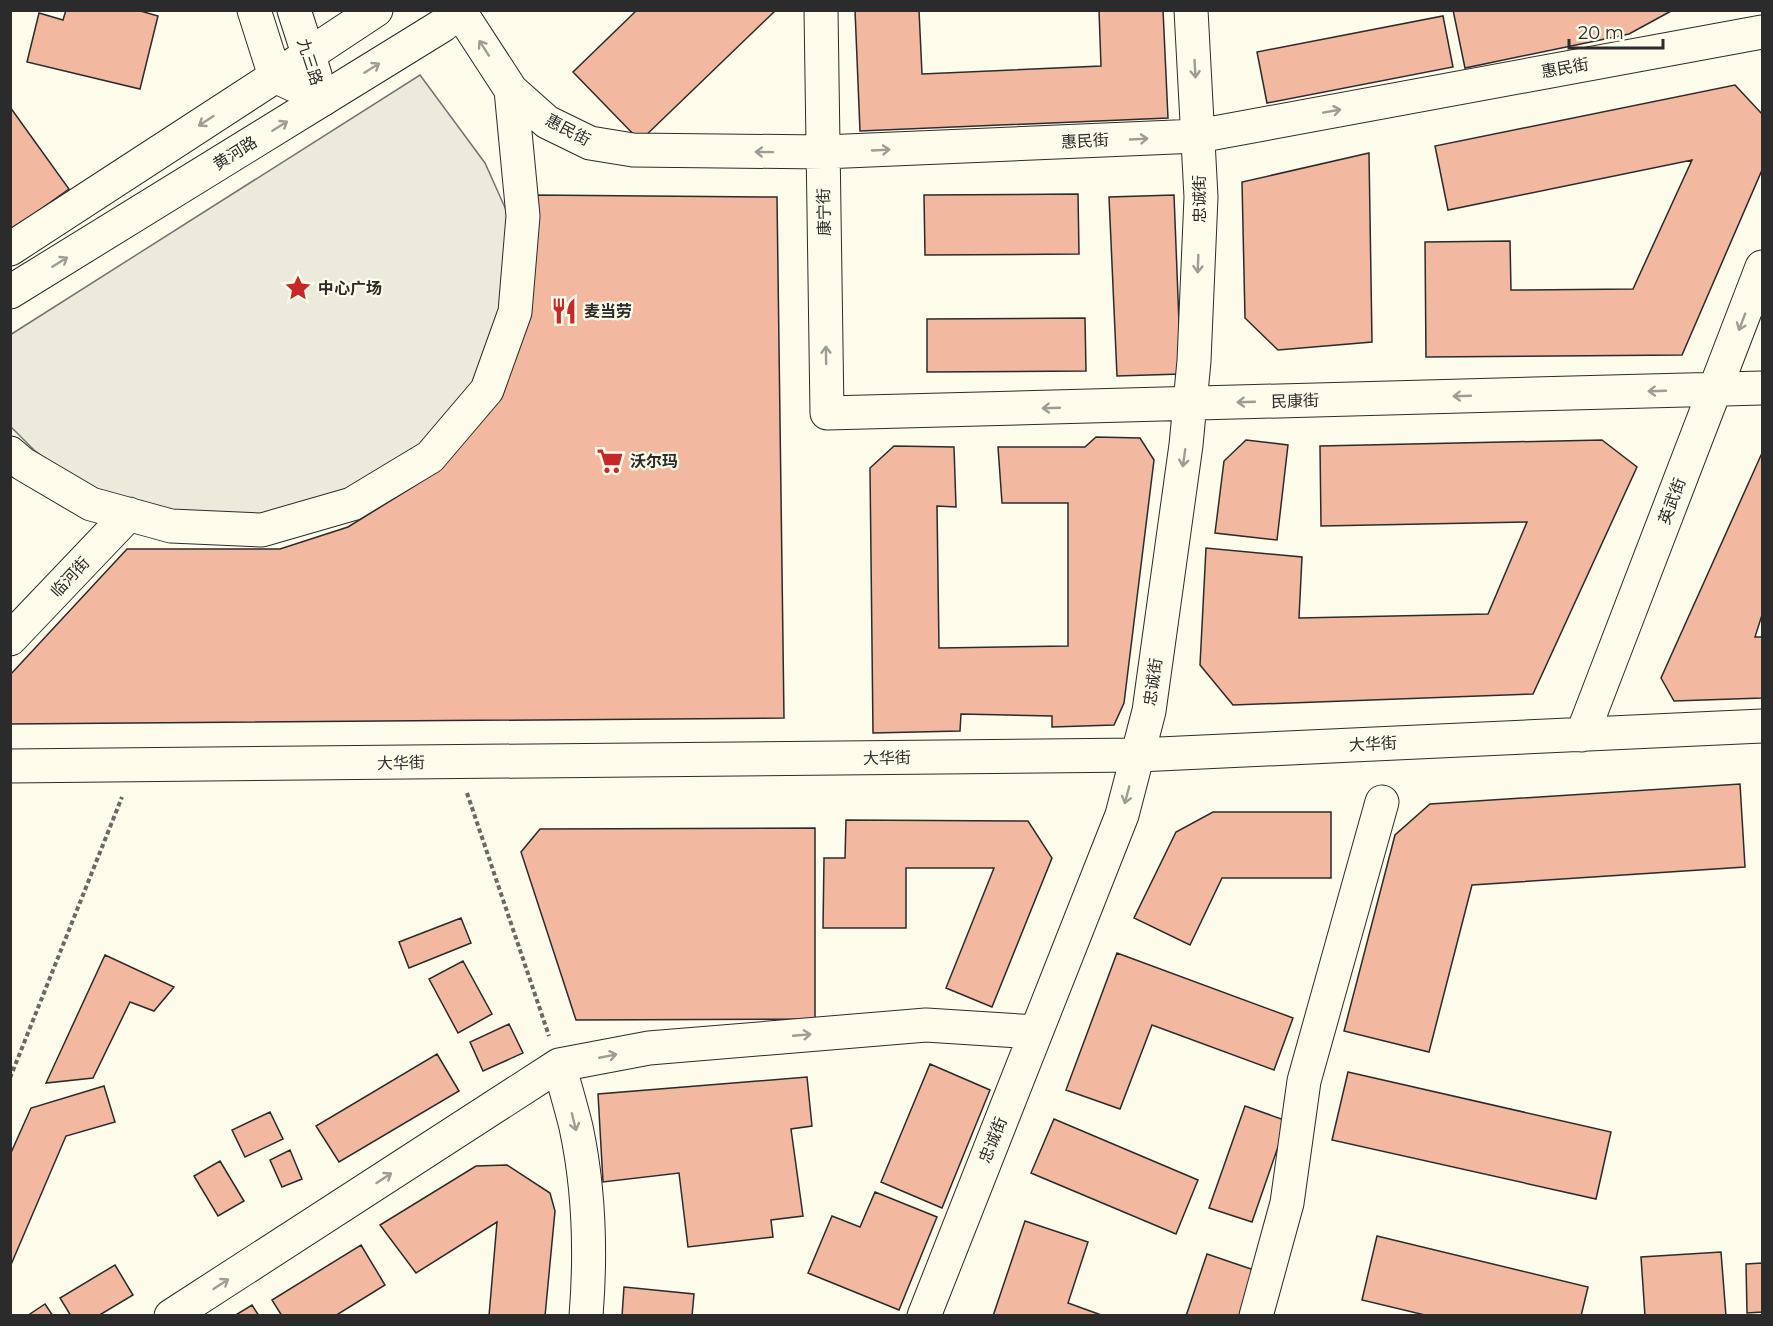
<svg xmlns="http://www.w3.org/2000/svg" width="1773" height="1326" viewBox="0 0 1773 1326" font-family="Montserrat,'Noto Sans SC',sans-serif">
<rect width="100%" height="100%" fill="#fdfbea"/>
<!-- parking -->
<path fill="#eceadb" stroke="#74746e" stroke-width="1.5" d="M420 75 485 163 520 241 498 369 426 453 270 536 136 527 34 450 11 427 10 335Z"/>
<!-- building -->
<path fill="#f2b8a0" stroke="#2b2b2b" stroke-width="1.5" d="M66 10H137L158 16 140 89 27 62 39 13 63 20Z
M637 10H776L640 141 573 72Z
M855 10H919L922 74 1101 66 1099 10H1163L1168 118 860 131Z
M1453 10H1673L1629 34 1465 68Z
M1443 16 1453 67 1267 103 1257 52Z
M1735 85 1762 114V170L1682 355 1426 357 1425 242 1510 241 1511 290 1633 289 1692 160 1448 210 1435 146Z
M10 107 69 189 10 231Z
M1369 153 1372 342 1278 350 1245 318 1242 182Z
M1078 194 1079 254 925 255 924 195Z
M532 195 777 197 784 718 10 724V675L127 549H280L348 527 416 485 464 438Z
M1174 195 1181 374 1117 376 1109 197Z
M1085 318 1086 371 927 372V319Z
M1096 437 1140 438 1154 460 1124 703 1114 725 1052 727V716L961 714 960 731 873 733 870 468 894 446 954 447 956 507 937 506 939 648 1068 646V503H1002L998 447H1085Z
M1246 440 1288 445 1277 540 1215 533 1224 461Z
M1602 440 1637 467 1533 694 1233 705 1200 665 1206 548 1302 557 1299 618 1488 614 1527 522 1321 526 1320 446Z
M1762 453V615L1755 637H1762V698L1674 701 1661 678Z
M1740 784 1745 867 1472 885 1429 1052 1344 1031 1395 835 1430 804Z
M1213 812H1331V878H1222L1190 945 1134 918 1176 832Z
M846 820 1028 821 1052 858 992 1007 946 988 994 868H906V928H823L824 858H845Z
M815 828V1019L576 1020 521 852 540 829Z
M461 918 471 943 409 968 399 942Z
M1117 953 1293 1018 1274 1070 1152 1025 1120 1109 1066 1090Z
M105 955 174 987 154 1011 130 1002 93 1078 46 1083Z
M463 961 492 1014 458 1033 429 979Z
M509 1024 523 1053 483 1071 470 1042Z
M437 1054 459 1091 339 1162 316 1126Z
M930 1064 990 1090 942 1208 881 1182Z
M1348 1072 1611 1132 1596 1199 1332 1140Z
M807 1077 812 1126 791 1129 803 1216 771 1220 773 1237 688 1247 679 1173 603 1182 598 1094Z
M104 1086 115 1122 66 1136 10 1267V1155L31 1108Z
M1245 1106 1287 1121 1252 1222 1209 1208Z
M270 1112 283 1139 245 1157 232 1130Z
M1054 1119 1198 1180 1176 1234 1031 1173Z
M290 1150 302 1179 282 1187 270 1160Z
M220 1161 244 1201 218 1216 194 1176Z
M507 1165 550 1193 555 1211 545 1316H489L497 1222 416 1273 380 1225 476 1166Z
M875 1192 937 1217 899 1310 808 1273 832 1216 860 1227Z
M1025 1221 1088 1242 1068 1303 1104 1316H993Z
M1377 1236 1588 1287 1581 1316H1429L1362 1300Z
M361 1245 385 1285 335 1316H282L272 1300Z
M1721 1252 1726 1316H1645L1641 1257Z
M1207 1254 1254 1270 1239 1316H1186Z
M1762 1263V1312L1747 1313 1746 1264Z
M115 1265 133 1295 98 1316H71L60 1298Z
M624 1287 694 1294 692 1316H622Z
M45 1304 53 1316H27Z
M252 1305 259 1316H234Z"/>
<g fill="none" stroke-linecap="round" stroke-linejoin="round">
<!-- minor casing -->
<g stroke="#2b2b2b" stroke-width="35">
<path id="minor" d="M459 10 511 90 547 122 590 143 633 150 823 152 1198 136 1762 32
M821 10 827 413 1762 388
M10 453 23 464 91 504 171 526 262 530 352 504 430 457 487 390 515 312 523 216 511 90
M10 639 129 514
M1582 735 1762 267
M10 766 1138 755 1762 726
M559 1065C565 1086 571 1107 576 1127 589 1188 591 1254 586 1316
M171 1316 559 1065 649 1048 926 1025 1036 1032
M924 1316 1122 815 1149 711 1186 445 1194 361 1201 197 1191 10
M1256 1316 1287 1203 1304 1081 1382 802"/>
</g>
<!-- major casing -->
<g stroke="#2b2b2b" stroke-width="35">
<path id="major" d="M308 55 376 10
M323 99 443 25 458 10"/>
</g>
<!-- highway casing -->
<g stroke="#2b2b2b" stroke-width="35">
<path id="highway" d="M254 10 275 76 294 85
M294 10 315 75
M10 249 308 55
M10 292 323 99"/>
</g>
<!-- path -->
<path stroke="#6a6964" stroke-width="4" stroke-dasharray="4.5 3" stroke-linecap="butt" d="M467 793 549 1036
M10 1078 122 797"/>
<!-- minor -->
<use href="#minor" stroke="#fdfbea" stroke-width="33"/>
<!-- major -->
<use href="#major" stroke="#fdfbea" stroke-width="33"/>
<!-- highway -->
<use href="#highway" stroke="#fdfbea" stroke-width="33"/>
</g>
<!-- one-way arrows -->
<defs><path id="oneway-shaft" d="M-6 0H5M1.5-3L5.5 0L1.5 3" fill="none" stroke-width="1.6" stroke-linecap="round" stroke-linejoin="round" transform="scale(1.5)"/></defs>
<g stroke="#9e9d94">
<use href="#oneway-shaft" transform="translate(484 48) rotate(-123)"/>
<use href="#oneway-shaft" transform="translate(372 68) rotate(-32)"/>
<use href="#oneway-shaft" transform="translate(1195 69) rotate(87)"/>
<use href="#oneway-shaft" transform="translate(1332 111) rotate(-10)"/>
<use href="#oneway-shaft" transform="translate(206 121) rotate(147)"/>
<use href="#oneway-shaft" transform="translate(280 126) rotate(-32)"/>
<use href="#oneway-shaft" transform="translate(1139 139) rotate(-3)"/>
<use href="#oneway-shaft" transform="translate(881 150) rotate(-3)"/>
<use href="#oneway-shaft" transform="translate(764 152) rotate(-179)"/>
<use href="#oneway-shaft" transform="translate(60 262) rotate(-32)"/>
<use href="#oneway-shaft" transform="translate(1198 264) rotate(92)"/>
<use href="#oneway-shaft" transform="translate(1742 322) rotate(111)"/>
<use href="#oneway-shaft" transform="translate(826 355) rotate(-91)"/>
<use href="#oneway-shaft" transform="translate(1657 391) rotate(178)"/>
<use href="#oneway-shaft" transform="translate(1462 396) rotate(178)"/>
<use href="#oneway-shaft" transform="translate(1246 402) rotate(178)"/>
<use href="#oneway-shaft" transform="translate(1051 408) rotate(178)"/>
<use href="#oneway-shaft" transform="translate(1184 458) rotate(98)"/>
<use href="#oneway-shaft" transform="translate(1127 795) rotate(105)"/>
<use href="#oneway-shaft" transform="translate(802 1035) rotate(-5)"/>
<use href="#oneway-shaft" transform="translate(608 1056) rotate(-11)"/>
<use href="#oneway-shaft" transform="translate(574 1122) rotate(76)"/>
<use href="#oneway-shaft" transform="translate(384 1178) rotate(-33)"/>
<use href="#oneway-shaft" transform="translate(221 1284) rotate(-33)"/>
</g>
<!-- icons -->
<defs>
<g id="sight-bare" transform="scale(2.07)"><path d="M0-6L1.8-2.2L6-1.7L2.9 1.2L3.7 5.4L0 3.3L-3.7 5.4L-2.9 1.2L-6-1.7L-1.8-2.2Z" fill="#c62828" stroke="#fdfbea" stroke-width="2.5" paint-order="stroke"/></g>
<g id="restaurant-bare" transform="scale(2.07)"><path d="M-5-6h1v4h1v-4h1v4h1v-4h1v5L-1.5 .5V6h-2V.5L-5-1ZM5-6V6H3V1.5H1.5Q1.5-4 5-6Z" fill="#c62828" stroke="#fdfbea" stroke-width="2.5" paint-order="stroke"/></g>
<g id="supermarket-bare" transform="scale(2.07)"><path d="M-6-5.5h2.5l.6 2H6L4.5 2H-2.5L-4.4-4H-6ZM-1.5 3.2a1.3 1.3 0 1 0 .1 0ZM3 3.2a1.3 1.3 0 1 0 .1 0Z" fill="#c62828" stroke="#fdfbea" stroke-width="2.5" paint-order="stroke"/></g>
</defs>
<g fill-rule="evenodd">
<use href="#sight-bare" x="298" y="288"/>
<use href="#restaurant-bare" x="564" y="311"/>
<use href="#supermarket-bare" x="610" y="461"/>
</g>
<g text-anchor="middle" dominant-baseline="central" stroke-width="4.5" stroke-linejoin="round" paint-order="stroke">
<!-- street labels -->
<g font-size="16" fill="#2b2b2b" stroke="#fdfbea">
<text transform="translate(310 62) rotate(72)">九三路</text>
<text transform="translate(1565 68) rotate(-10)">惠民街</text>
<text transform="translate(568 130) rotate(28)">惠民街</text>
<text transform="translate(1085 141) rotate(-3)">惠民街</text>
<text transform="translate(235 153) rotate(-32)">黄河路</text>
<text transform="translate(1199 199) rotate(-90)">忠诚街</text>
<text transform="translate(824 212) rotate(-91)">康宁街</text>
<text transform="translate(1295 401) rotate(-2)">民康街</text>
<text transform="translate(1672 501) rotate(-69)">英武街</text>
<text transform="translate(70 577) rotate(-47)">临河街</text>
<text transform="translate(1153 682) rotate(-82)">忠诚街</text>
<text transform="translate(1373 744) rotate(-3)">大华街</text>
<text transform="translate(887 758) rotate(-1)">大华街</text>
<text transform="translate(401 763) rotate(-1)">大华街</text>
<text transform="translate(993 1140) rotate(-68)">忠诚街</text>
</g>
<!-- poi labels -->
<g font-size="16" font-weight="bold" fill="#2b2b2b" stroke="#fdfbea" text-anchor="start">
<text x="318" y="288">中心广场</text>
<text x="584" y="311">麦当劳</text>
<text x="630" y="461">沃尔玛</text>
</g>
</g>
<!-- border -->
<rect width="1773" height="1326" fill="none" stroke="#2b2b2b" stroke-width="24"/>
<!-- scale -->
<path d="M1569 39v9h94v-9" fill="none" stroke="#2b2b2b" stroke-width="3"/>
<text x="1578" y="39" font-size="18" fill="#2b2b2b" stroke="#fdfbea" stroke-width="4.5" paint-order="stroke">20 m</text>
</svg>
